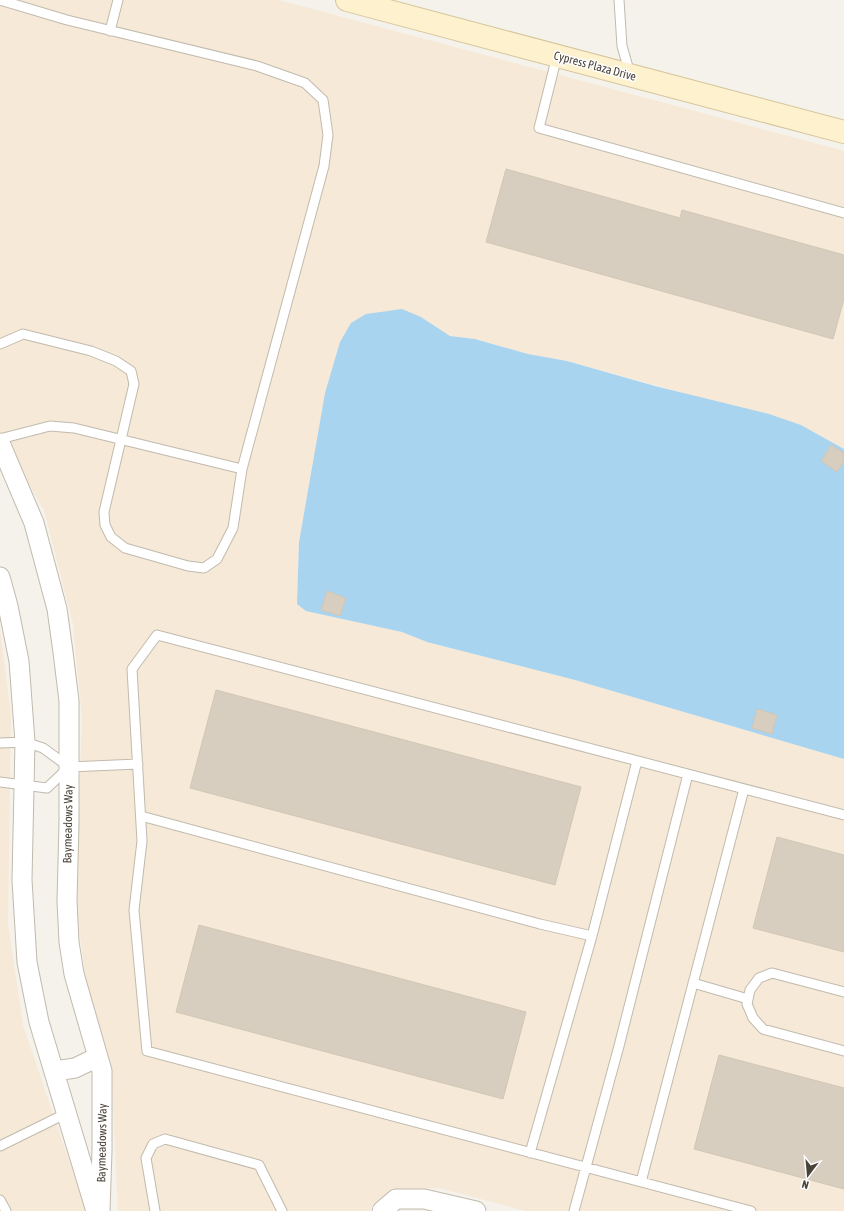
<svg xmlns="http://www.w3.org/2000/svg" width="844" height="1211" viewBox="0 0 844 1211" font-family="'Asap Condensed',sans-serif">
<rect width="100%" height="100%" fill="#f5f2eb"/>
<!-- commercial -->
<path fill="#f6e9d7" d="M0 0H279L844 151V449L801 425 567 361 528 354 475 339 450 336 421 317 325 393 299 542 297 604 402 632 427 642 575 680 844 759V1211H526L439 1188 395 1190 372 1205 370 1211H118L111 1063 86 983 75 898 82 717 73 624 44 510 0 436Z
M0 629 11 715 8 924 23 1025 86 1211H0Z"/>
<!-- water -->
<path fill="#a9d4f0" d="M402 309 421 317 450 336 475 339 528 354 567 361 655 386 769 414 801 425 844 449V759L575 680 427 642 402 632 306 611 297 604 299 542 325 393 340 342 351 323 366 314Z"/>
<!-- building -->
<path fill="#d7cec0" stroke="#d2c6b4" d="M506 169 680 218 682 210 844 255V299L833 339 486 242Z
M831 445 844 453V461L837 472 821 461Z
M327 591 346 598 340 616 321 610Z
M216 690 581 787 555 885 190 788Z
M757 709 777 715 772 734 752 728Z
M777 837 844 855V952L753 928Z
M199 925 526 1012 503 1099 176 1012Z
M719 1055 844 1088V1189L694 1149Z"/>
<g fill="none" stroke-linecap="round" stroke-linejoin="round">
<!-- lane casing -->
<g stroke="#c1baad" stroke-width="11">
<path id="lane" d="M0 0 67 20 257 66 305 83 323 100 328 135 324 166 242 469
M619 0 622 46 630 74
M110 31 118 0
M557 56 539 128 844 213
M0 344 23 334 91 351 116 361 131 371 134 384 104 512 105 525 111 537 125 548 188 566 204 568 217 559 233 528 242 469 74 428 50 426 0 439
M0 743 25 742 43 748 69 767 138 764
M0 782 47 788 68 768
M141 816 540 924 592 936 637 761
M693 983 748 999
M844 992 772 973 759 978 750 990 747 1004 753 1018 763 1029 844 1051
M0 1146 67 1113
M530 1153 592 936
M641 1182 744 789
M0 1200 6 1211
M155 1211 146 1158 153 1144 165 1139 259 1165 282 1211
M574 1211 619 1046 688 774
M751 1211 147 1051 134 910 142 841 132 669 157 635 844 815"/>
</g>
<!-- street casing -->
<g stroke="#c1baad" stroke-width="21">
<path id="street" d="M0 443 34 523 57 609 63 652 69 701V823L67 901 69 942 74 974 102 1071V1151L100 1211
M0 577 8 606 19 661 25 742 22 880 27 962 39 1022 95 1208
M55 1071 75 1068 98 1057
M382 1211 396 1199H424L476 1211"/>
</g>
<!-- secondary casing -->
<g stroke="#d4c59b" stroke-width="24">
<path id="secondary" d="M347 0 844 132"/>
</g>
<!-- lane -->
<use href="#lane" stroke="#fff" stroke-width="9"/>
<!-- street -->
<use href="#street" stroke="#fff" stroke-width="19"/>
<!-- secondary -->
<use href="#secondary" stroke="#fef1cd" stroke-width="22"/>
</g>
<g text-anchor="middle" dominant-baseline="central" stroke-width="3" stroke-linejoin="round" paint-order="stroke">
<!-- street labels -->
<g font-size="12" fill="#4a4339" stroke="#fff">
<text transform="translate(595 66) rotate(15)">Cypress Plaza Drive</text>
<text transform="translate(68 824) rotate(-89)">Baymeadows Way</text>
<text transform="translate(102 1143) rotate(-89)">Baymeadows Way</text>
</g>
</g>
<!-- north arrow -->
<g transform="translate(808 1175) rotate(196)" stroke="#ffffff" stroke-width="3" paint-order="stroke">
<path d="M0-3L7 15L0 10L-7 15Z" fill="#4a4339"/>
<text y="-6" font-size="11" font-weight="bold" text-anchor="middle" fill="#4a4339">N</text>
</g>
</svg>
